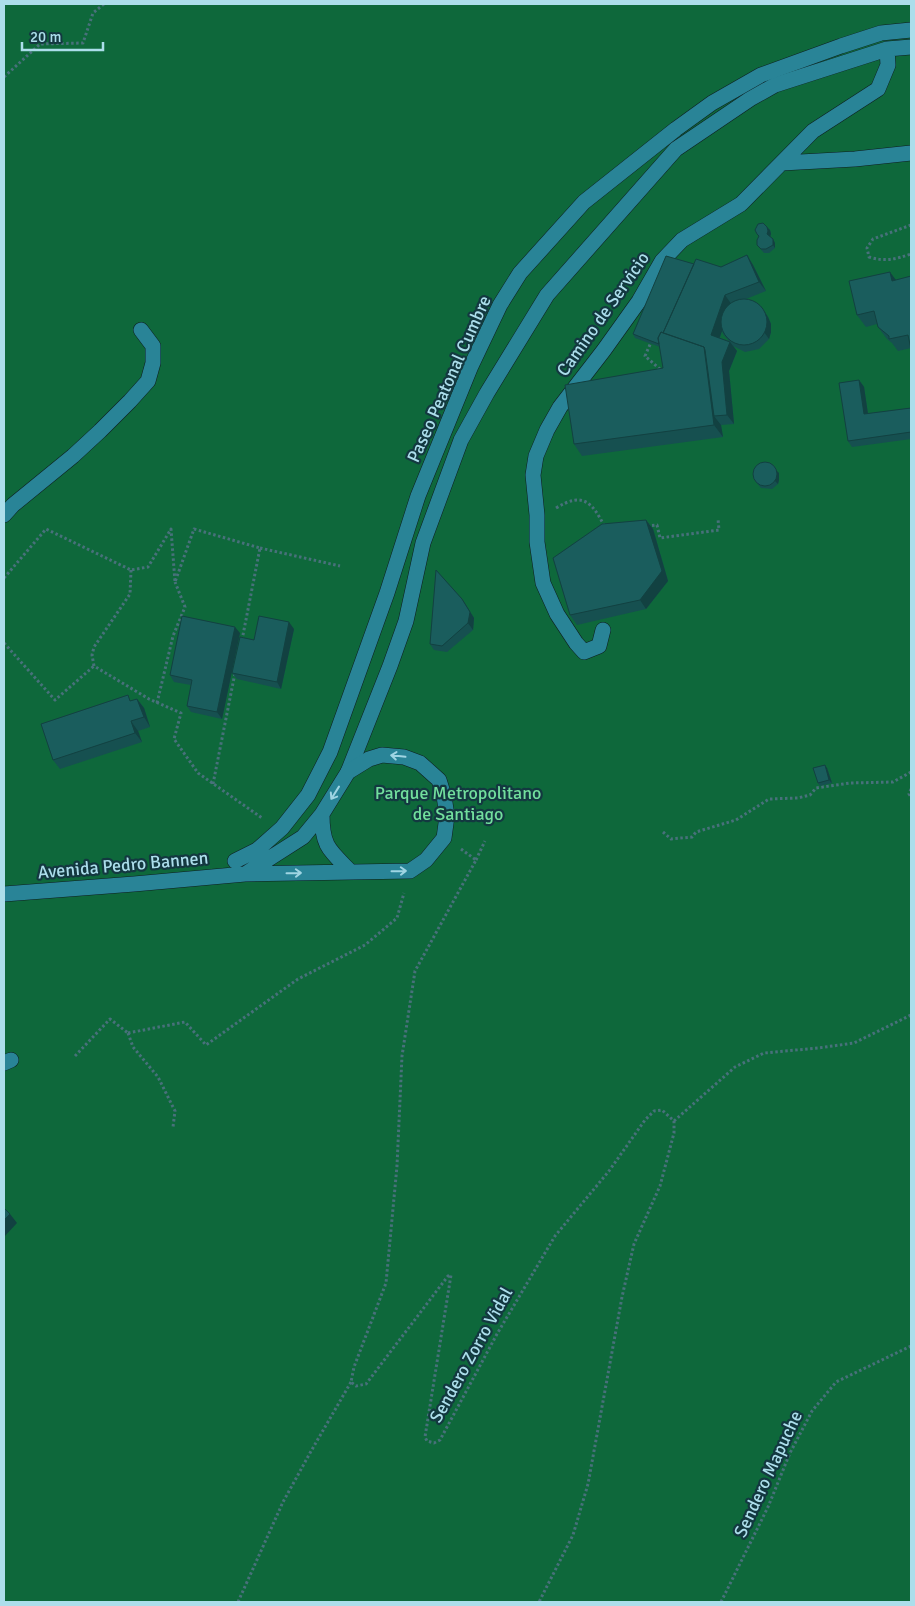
<svg xmlns="http://www.w3.org/2000/svg" width="915" height="1606" viewBox="0 0 915 1606" font-family="Signika,sans-serif">
<rect width="100%" height="100%" fill="#133840"/>
<!-- green -->
<path fill="#0e683b" d="M4 4H911V1602H4Z"/>
<g fill="none" stroke-linecap="round" stroke-linejoin="round">
<!-- lane casing -->
<g stroke="#0e1d20" stroke-width="16">
<path id="lane" d="M782 163 855 159 911 153
M4 515 13 505 73 456 100 431 130 401 148 381 153 363V346L141 330
M603 630 599 646 584 652 576 643 557 614 543 583 537 542V515L533 475 536 456 547 430 560 407 604 350 639 301 662 261 682 240 741 204 813 131 878 89 888 65 887 49
M348 772 390 666 406 621 423 543 461 440 487 393 547 295 676 149 750 99 775 85 887 49 911 47
M4 1063 11 1060"/>
</g>
<!-- street casing -->
<g stroke="#0e1d20" stroke-width="16">
<path id="street" d="M322 814C322 846 329 850 350 871
M235 861 257 850 282 828 308 795 330 752 387 593 418 496 471 366 500 305 520 273 584 202 676 129 712 103 761 75 841 46 881 33 911 30
M4 894 134 884 245 874 410 871 426 860 444 838 447 816 444 796 439 780 420 763 404 757 382 755 369 759 348 772 322 814 303 837 245 874"/>
</g>
<!-- path -->
<path stroke="#48717b" stroke-width="3" stroke-dasharray="2.5 2.5" stroke-linecap="butt" d="M4 77 40 44 83 43 93 13 104 4
M911 225 873 239 867 248 869 257C885 262 896 259 911 254
M652 340 645 356 661 370
M556 508C584 491 592 503 605 527
M647 526 657 525 660 538 719 530 718 519
M260 548 340 566
M131 570 130 594 94 647 92 655 94 666 149 699 181 713 174 739 198 773 262 818
M4 578 46 529 131 570 148 567 171 529 175 582 194 529 260 548 242 640
M4 643 55 700 94 666
M157 703 173 636 185 607 175 582
M213 784 235 673
M911 789 909 794 911 797
M663 832 671 839 692 837 696 832 736 820 769 799 798 798 810 795 816 788 850 783 893 782 911 772
M461 849 476 860 415 971 402 1056 397 1166 386 1283 354 1367 351 1382 356 1386 366 1384 448 1276 451 1275 425 1437 427 1441 434 1443 440 1440 497 1334 555 1236 609 1171 645 1120 654 1111 662 1110 674 1121V1133L660 1186 634 1244 622 1297 588 1484 573 1535 539 1602
M476 860 485 841
M128 1033 185 1022 206 1045 298 979 365 945 397 918 404 893
M128 1033 133 1047 158 1077 175 1111 173 1127
M75 1056 110 1019 128 1033
M674 1121 735 1067 764 1053 818 1048 854 1043 911 1015
M238 1602 283 1502 310 1453 351 1382
M721 1602 768 1507 790 1453 812 1411 836 1382 911 1346"/>
<!-- lane -->
<use href="#lane" stroke="#298497" stroke-width="15"/>
<!-- street -->
<use href="#street" stroke="#298497" stroke-width="15"/>
</g>
<!-- wall -->
<path fill="#165050" fill-rule="evenodd" d="M767 227 770 230 771 234 770 236 775 243V248L769 253H764L757 245 759 237 757 234Z
M747 255 753 265 766 291 746 299 764 311 768 317 771 324V332L769 339 759 349 745 352 733 346 737 351 729 371 734 424 721 425 723 437 582 456 574 444 663 368 660 347 635 338 633 334 694 264 721 267ZM722 331 723 334 729 341 720 338Z
M890 272 911 348 898 351 892 343 887 339 878 327 877 324 866 327 857 315Z
M859 380 864 387 868 414 911 408V439L852 447 848 441Z
M779 473V480L778 484 772 489 761 488 756 482Z
M646 520 653 529 668 581 646 609 577 625 570 615Z
M462 599 474 618 473 630 447 652 434 650 430 644Z
M294 629 281 689 237 679 232 673 254 640Z
M240 633 222 719 191 712 187 706 191 685 174 682 170 675Z
M137 699 144 708 150 727 138 731 142 742 60 769 53 760 132 701Z
M827 768 832 783 820 786 818 783Z"/>
<!-- shaded-wall -->
<path fill="#124141" d="M767 227 770 230 771 234 770 237 767 234Z
M773 239 775 243V248L773 245Z
M747 255 753 265 766 291 759 282Z
M890 272 899 284 892 281Z
M725 295 732 305 717 344 711 335Z
M764 311 768 317 771 324V332L769 339 764 332Z
M730 342 737 351 729 371 734 424 727 415 722 362Z
M704 347 712 359 714 416 721 425 723 437 714 425Z
M859 380 864 387 869 421 864 414Z
M776 470 779 473V480L778 484 775 481Z
M646 520 653 529 668 581 646 609 640 600Z
M462 599 474 618 473 630 468 623Z
M289 622 294 629 281 689 277 682Z
M235 627 240 633 222 719 217 712Z
M137 699 144 708 150 727 144 717Z
M131 721 138 731 142 742 135 733Z
M825 765 827 768 832 783 829 780Z
M10 1214 17 1223 4 1237V1220Z"/>
<!-- building -->
<path fill="#1a5d5d" stroke="#124141" d="M763 223 767 227 768 231 767 234 773 239V245L766 249H761L757 245V240L759 236 757 234 755 230 758 224Z
M747 255 759 282 725 295 711 335 730 342 722 362 727 415 714 416 705 350 704 347 663 333 696 259 721 267Z
M666 256 694 264 663 333 661 332 658 338 659 344 633 334Z
M890 272 892 281 911 276V349L908 335 889 339V336L878 327 874 311 857 315 849 281Z
M721 322a23 23 0 1 1 46 0a23 23 0 1 1-46 0Z
M661 332 704 347 714 425 574 444 565 385 663 368 658 338Z
M859 380 864 414 911 408V432L848 441 839 383Z
M753 474a12 12 0 1 1 24 0a12 12 0 1 1-24 0Z
M646 520 662 571 640 600 570 615 553 558 602 524Z
M436 570 462 599 470 612 468 623 442 646 430 644Z
M182 616 235 627 217 712 187 706 192 680 170 675Z
M259 616 289 622 277 682 232 673 240 637 254 640Z
M128 695 130 701 137 699 144 717 131 721 135 733 53 760 41 724Z
M825 765 829 780 818 783 813 768Z
M4 1208 10 1214 4 1220Z"/>
<!-- one-way arrows -->
<defs><path id="oneway-shaft" d="M-6 0H5M1.5-3L5.5 0L1.5 3" fill="none" stroke-width="1.6" stroke-linecap="round" stroke-linejoin="round" transform="scale(1.25)"/></defs>
<g stroke="#9fd5e3">
<use href="#oneway-shaft" transform="translate(398 756) rotate(-174)"/>
<use href="#oneway-shaft" transform="translate(335 793) rotate(122)"/>
<use href="#oneway-shaft" transform="translate(399 871) rotate(-1)"/>
<use href="#oneway-shaft" transform="translate(294 873) rotate(-1)"/>
</g>
<g text-anchor="middle" dominant-baseline="central" stroke-width="4.5" stroke-linejoin="round" paint-order="stroke">
<!-- street labels -->
<g font-size="18" fill="#acdeeb" stroke="#133840">
<text transform="translate(603 314) rotate(-55)">Camino de Servicio</text>
<text transform="translate(449 379) rotate(-66)">Paseo Peatonal Cumbre</text>
<text transform="translate(123 865) rotate(-5)">Avenida Pedro Bannen</text>
<text transform="translate(471 1355) rotate(-61)">Sendero Zorro Vidal</text>
<text transform="translate(768 1474) rotate(-65)">Sendero Mapuche</text>
</g>
<!-- park labels -->
<g font-size="18" fill="#72df9d" stroke="#133840">
<text x="458" y="793">Parque Metropolitano<tspan x="458" dy="21">de Santiago</tspan></text>
</g>
</g>
<!-- border -->
<rect width="915" height="1606" fill="none" stroke="#acdeeb" stroke-width="10"/>
<!-- scale -->
<path d="M22 42v8h81v-8" fill="none" stroke="#acdeeb" stroke-width="2.5"/>
<text x="30" y="42" font-size="15" fill="#acdeeb" stroke="#133840" stroke-width="4" paint-order="stroke">20 m</text>
</svg>
